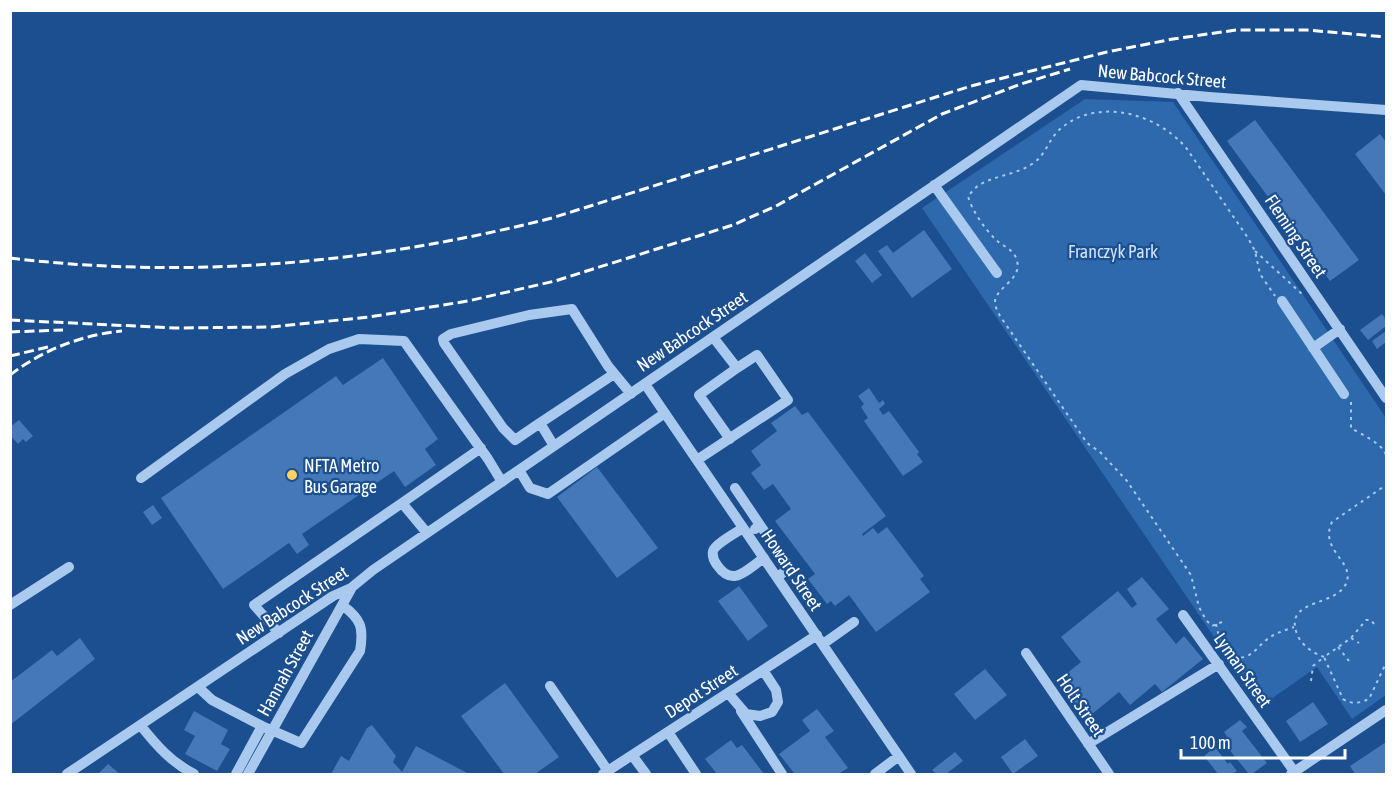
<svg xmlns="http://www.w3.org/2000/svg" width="1397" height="785" viewBox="0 0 1397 785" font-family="'Asap Condensed',sans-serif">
<rect width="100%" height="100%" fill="#1b4f8f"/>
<!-- green -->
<path fill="#2e69ad" d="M1085 99 1173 102 1386 418V695L1352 719 1317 667 1261 706 922 208Z"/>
<!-- building -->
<path fill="#4478b7" d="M1255 120 1359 260 1330 281 1227 141Z
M1380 134 1386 142V195L1355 154Z
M924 230 952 269 912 298 878 251 887 245 893 253Z
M865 253 882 275 872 283 855 261Z
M1382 314 1385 318 1386 317V326L1368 340 1360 330Z
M1386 331V342L1377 349 1372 341Z
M383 358 438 439 425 449 436 465 405 487 394 471 302 534 309 545 297 554 289 543 223 589 161 498 336 376 343 385Z
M869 388 879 403 883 400 885 404 879 409 883 415 889 411 919 452 917 454 923 462 903 476 864 421 868 418 861 407 864 404 858 396Z
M795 406 802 415 808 412 886 516 862 534 863 536 873 528 878 534 887 527 924 576 920 579 930 592 876 632 849 595 835 606 831 601 827 604 808 579 815 574 775 521 791 509 773 484 764 490 751 473 761 465 751 451 777 431 771 423Z
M19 420 33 436 26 442 23 439 18 444 10 435V427Z
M597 467 658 548 617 578 557 497Z
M153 505 162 518 152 525 143 512Z
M1142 577 1169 609 1156 619 1176 644 1184 636 1203 659 1162 692 1155 684 1130 705 1119 692 1086 719 1061 688 1066 684 1061 678 1081 662 1061 637 1118 591 1132 608 1137 604 1127 589Z
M739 586 768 626 748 641 718 601Z
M80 638 95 659 10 725V682L52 650 57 656Z
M985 669 1007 695 975 720 954 694Z
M505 683 559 757 535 774H504L461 716Z
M1313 702 1328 724 1300 742 1286 721Z
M817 709 834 731 825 737 848 768 838 774H795L779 754 810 731 802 720Z
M194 711 228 730 221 744 230 749 217 771 185 754 195 736 184 730Z
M1240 720 1247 727 1242 731 1267 763 1252 774H1249L1223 742 1228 738 1224 732Z
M372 725 396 756 393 762 402 772 416 746 469 774H331L341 756 349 761 367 728Z
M1025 739 1038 756 1013 774 1001 757Z
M731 740 737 748 742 745 764 774H717L705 759Z
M1386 742V774H1355L1350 766Z
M1215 747 1228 764 1230 762 1237 771 1232 774H1218L1204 756Z
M955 752 963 761 946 774H936L932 770Z
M108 764 120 774H98Z"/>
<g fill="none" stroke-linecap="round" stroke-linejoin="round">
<!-- path -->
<path stroke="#a9c9ee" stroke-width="2" stroke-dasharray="3 4.5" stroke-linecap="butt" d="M1255 251 1302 294
M1351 402V428C1362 435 1382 443 1386 455
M1222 622 1212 626 1206 620 1199 607 1191 575 1127 481 1100 452 1087 443 1000 316C998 312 995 307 995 302 995 287 1025 279 1016 258 1013 249 1002 246 995 239 985 229 972 211 968 196 972 192 976 186 981 184 997 175 1015 175 1032 164 1044 157 1048 142 1057 132 1094 95 1158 113 1187 149L1248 238 1255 251 1260 274 1275 296
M1216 624C1218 639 1231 666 1249 655 1255 652 1259 646 1264 642 1272 634 1283 631 1294 627
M1374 624 1371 620H1366L1351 638 1324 657 1343 699C1352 705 1360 703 1369 699L1386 663
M1351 638 1359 643
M1338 647 1349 661
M1324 657C1313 653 1301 645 1297 634 1283 597 1339 608 1347 581 1353 561 1319 549 1332 522L1386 485
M1311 681 1313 666 1324 657"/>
<!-- minor -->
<path stroke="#a9c9ee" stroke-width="10" d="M1178 93 1386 398
M934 185 997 273
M1282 301 1344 394
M1313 348 1340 329
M645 384 911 774
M540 423 614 374
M730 439 699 395 737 368
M554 446 540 423 515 440 503 428 444 343 443 339 451 334 529 315 572 309 608 366 631 394
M697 460 788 400 757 355 737 368 713 337
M519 470 530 488 548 494 665 413
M141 478 285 374 329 349 359 339 404 341 488 459 502 482
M735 488 760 525 755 529
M760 525 790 568 777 577
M743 528C737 532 715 544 713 551 712 556 714 561 717 565 733 588 746 570 764 558
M427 533 402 503 481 448
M10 605 69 567
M1183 615 1296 774
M279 633 254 605 402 503
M823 644 854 622
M1026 653 1109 774
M550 686 608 771
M198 687 212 700 262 726 236 774
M728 693 746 714 760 716 772 712 778 702 776 690 763 670
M741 711 782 774
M141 726C157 746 171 762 194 774
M262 726 301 743 360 651C364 627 361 619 342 605
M668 732 696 774
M1088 744 1219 664
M632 755 646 774
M67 774 333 596 351 588 373 570 1081 85 1209 97 1386 110
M248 774 351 589
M603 774 817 635
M875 774 899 756
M1291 774 1386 710"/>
<!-- rail -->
<path stroke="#fff" stroke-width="3" stroke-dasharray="10 4.5" stroke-linecap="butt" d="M10 258C192 280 375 263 552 218L971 86 1107 52 1173 39 1236 30H1307L1386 37
M10 320 175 328 271 327 369 317 468 301 555 281 733 225 776 206 942 114 1021 84 1070 69
M10 332 63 330
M10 356 48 347
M10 375C43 350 81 335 122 331"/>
</g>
<!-- markers -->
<circle fill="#ffd166" stroke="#1b4f8f" stroke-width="2" cx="292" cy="475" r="6"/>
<g text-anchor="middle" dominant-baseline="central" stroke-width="4.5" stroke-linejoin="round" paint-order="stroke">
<!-- street labels -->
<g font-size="18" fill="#fff" stroke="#1b4f8f">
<text transform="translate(1162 76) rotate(5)">New Babcock Street</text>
<text transform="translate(1296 236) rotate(56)">Fleming Street</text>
<text transform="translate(692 331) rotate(-34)">New Babcock Street</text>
<text transform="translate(792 570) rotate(56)">Howard Street</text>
<text transform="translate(292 605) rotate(-33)">New Babcock Street</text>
<text transform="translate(1243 670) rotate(55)">Lyman Street</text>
<text transform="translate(285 673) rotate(-61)">Hannah Street</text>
<text transform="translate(701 691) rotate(-33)">Depot Street</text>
<text transform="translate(1081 705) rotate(56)">Holt Street</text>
</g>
<!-- park labels -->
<g font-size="18" fill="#cfe3fa" stroke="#1b4f8f">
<text x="1113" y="251">Franczyk Park</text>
</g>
<!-- poi labels -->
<g font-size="18" fill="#fff" stroke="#1b4f8f" text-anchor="start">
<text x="304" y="465">NFTA Metro<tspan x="304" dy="21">Bus Garage</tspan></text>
</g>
</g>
<!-- border -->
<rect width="1397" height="785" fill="none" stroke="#ffffff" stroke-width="24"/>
<!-- scale -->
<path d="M1181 749v9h164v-9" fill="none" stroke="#ffffff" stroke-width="3"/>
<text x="1190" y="749" font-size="18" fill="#ffffff" stroke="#1b4f8f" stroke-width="4.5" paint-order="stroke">100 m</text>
</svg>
